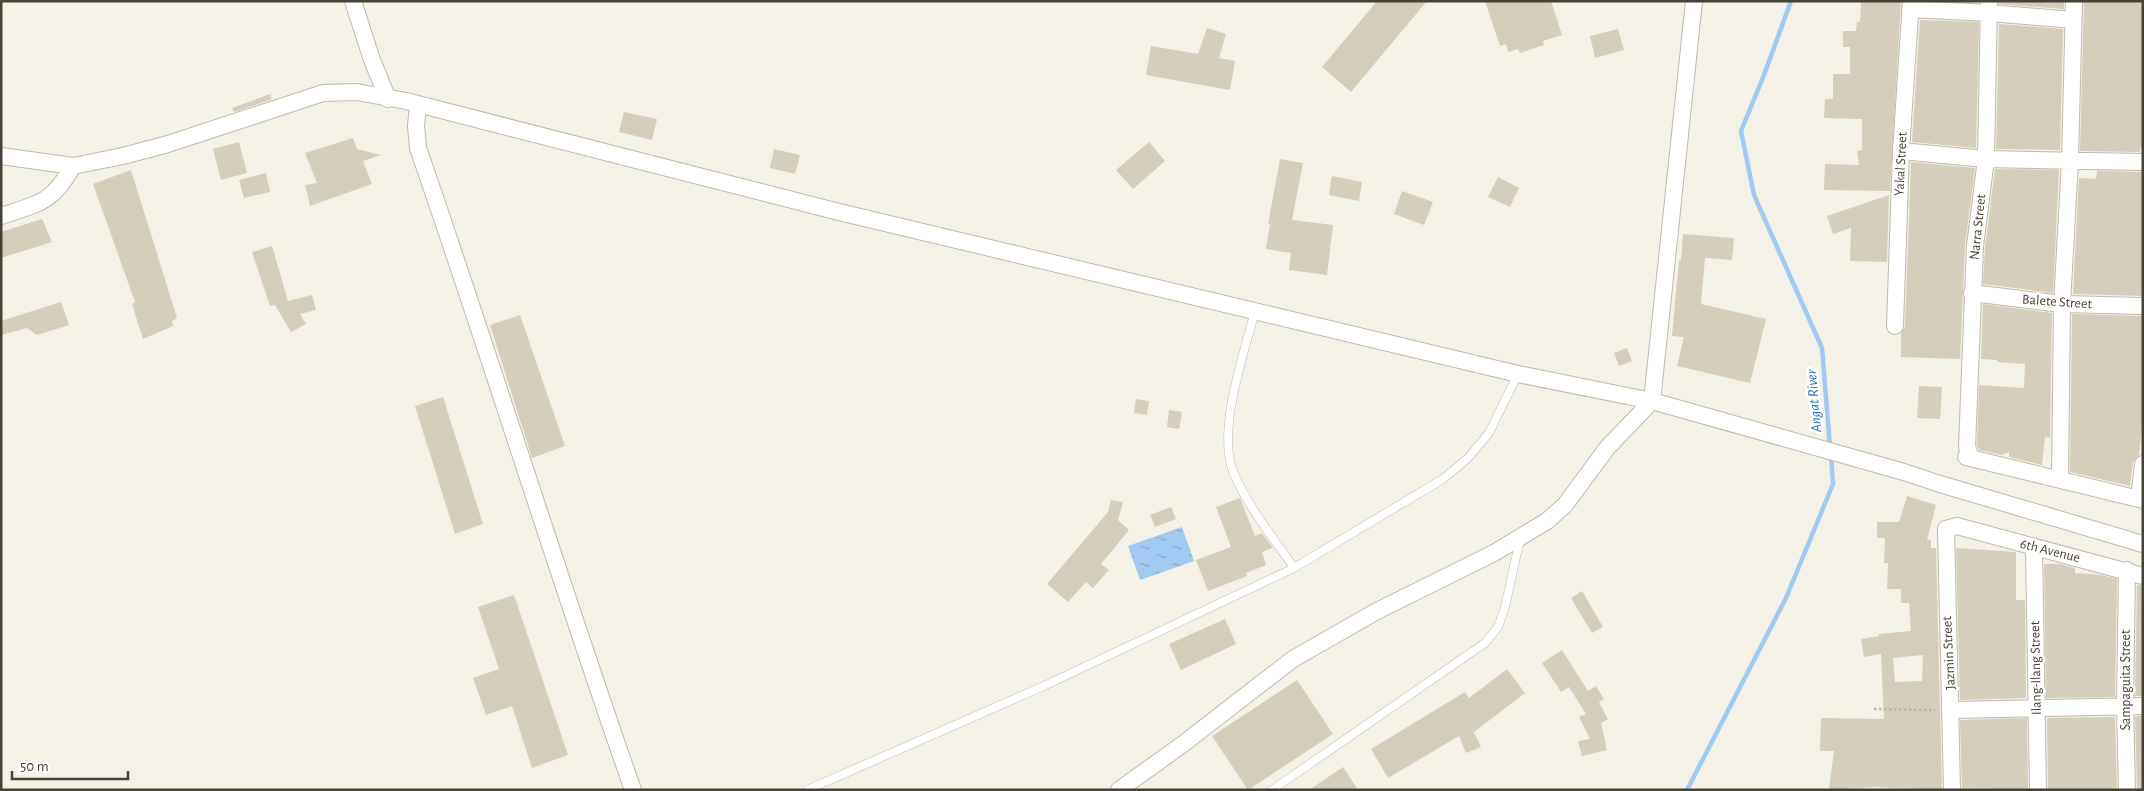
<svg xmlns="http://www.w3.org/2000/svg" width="2144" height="791" viewBox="0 0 2144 791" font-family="'Alegreya Sans',sans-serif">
<defs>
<pattern id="water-ripples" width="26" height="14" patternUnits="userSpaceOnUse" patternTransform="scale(1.25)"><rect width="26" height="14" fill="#a1caf2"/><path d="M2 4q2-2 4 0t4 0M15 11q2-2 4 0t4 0" fill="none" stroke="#85a6c5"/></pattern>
</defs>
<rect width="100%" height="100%" fill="#f4f1e7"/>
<!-- water -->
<path fill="url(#water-ripples)" d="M1182 527 1194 561 1140 580 1128 546Z"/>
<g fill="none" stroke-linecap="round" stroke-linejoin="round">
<!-- stream -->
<path stroke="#a1caf2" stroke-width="4.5" d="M1791 1 1764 75 1741 131 1754 195 1822 348 1830 447
M1687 790 1786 598 1833 484 1831 455"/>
</g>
<!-- building -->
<path fill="#d6cebc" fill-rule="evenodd" d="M1377 1H1427L1351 92 1322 67Z
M1485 1H1551L1562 35 1543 41 1544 45 1520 53 1518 49 1508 52 1506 44 1500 46Z
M1861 1H1901L1890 191 1824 190 1825 164 1859 165 1857 151 1862 150V119L1824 118 1825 99H1833V74H1850V47H1843V31H1856L1857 22H1860Z
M1999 1H2064V9L1999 4Z
M2084 1H2143V148L2140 147V152L2080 151Z
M1920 20 1979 22 1976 148 1912 142Z
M1999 24 2063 29 2060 150 1996 149Z
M1207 28 1226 34 1219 58 1235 61 1230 90 1146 75 1151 46 1198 54Z
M1618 29 1624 50 1595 58 1590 36Z
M270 94 272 99 234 112 232 108Z
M624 112 657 119 652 140 619 132Z
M353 138 357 149 381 155 363 161 372 184 310 206 305 185 317 183 305 153Z
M239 142 247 173 221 180 213 149Z
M1149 142 1165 161 1133 189 1116 170Z
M774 149 800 155 795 174 770 168Z
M1280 159 1303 163 1292 220 1333 225 1327 275 1289 270 1291 253 1266 249 1270 224H1268Z
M1911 162 1975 168 1965 246 1960 359 1901 357V334L1905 326Z
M1995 169 2059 170 2053 293 1983 284 1985 247Z
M131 170 177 318 172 321 173 326 143 339 132 304 135 302 93 184Z
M2097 171 2143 172V296L2073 294 2079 178 2096 179Z
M266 173 270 192 244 198 239 180Z
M1332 176 1362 182 1359 201 1329 195Z
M1498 177 1519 188 1510 207 1488 197Z
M1402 191 1433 202 1424 225 1394 214Z
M1889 195 1887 262 1850 261 1851 228 1833 234 1827 216Z
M42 219 52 242 1 258V232Z
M1683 234 1734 238 1732 260 1705 258 1701 304 1766 319 1750 383 1677 366 1684 337 1672 336 1679 260H1681Z
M272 246 288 301 312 295 316 310 300 314 306 324 291 332 275 305 270 306 252 252Z
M61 302 69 325 37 335 27 328 1 335V321Z
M1983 304 2052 313 2050 438 2045 437 2042 465 2009 457V452L2001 455 1979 450 1977 445 1979 385 2024 388 2025 364 1997 362V360L1981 359Z
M2072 314 2143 316V415L2139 455 2133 462 2130 486 2070 472Z
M520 315 565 446 532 458 490 325Z
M1627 348 1632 361 1619 366 1614 353Z
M1919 386 1942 387 1940 419 1917 418Z
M443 397 483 524 455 534 415 406Z
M1136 399 1149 401 1147 415 1134 413Z
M1169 410 1182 412 1179 429 1167 427Z
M1907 496 1936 505 1927 540H1931V548H1936L1942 790 1875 787 1829 790 1834 751H1820L1821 718 1884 719 1881 654 1864 657 1861 639 1879 636V634L1911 631 1909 603H1901V589H1887L1888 563H1884L1885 538H1877V522H1899ZM1923 655 1922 681 1895 682 1893 658Z
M1240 498 1255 536 1262 533 1273 548 1262 552 1266 565 1246 573 1247 576 1208 591 1196 560 1231 547 1216 507Z
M1111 500 1123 502 1118 520 1129 530 1101 564 1109 570 1093 588 1086 582 1068 602 1047 584 1108 512Z
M1171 507 1176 519 1155 527 1150 515Z
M1956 548 2016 552V600H2025L2026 698 1960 700Z
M2044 564H2060L2075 568V573L2101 575 2117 579 2115 697 2046 698Z
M2137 585 2143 586V696H2135Z
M1582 591 1603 627 1592 633 1571 598Z
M514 595 568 755 532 768 512 706 486 715 473 678 499 669 478 607Z
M1225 619 1236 644 1181 670 1169 644Z
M1562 650 1588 691 1596 686 1604 699 1599 702 1608 719 1601 723 1607 750 1582 756 1578 741 1590 739 1579 717 1586 714 1569 687 1561 692 1542 663Z
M1507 669 1525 693 1474 732 1481 747 1466 753 1459 736 1388 778 1371 749 1465 692 1469 698Z
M1297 680 1333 734 1248 790 1212 736Z
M2135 716H2143V790H2137Z
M2115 717 2117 790H2048L2047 718Z
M2027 718 2028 790 1962 788 1960 720Z
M1343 767 1358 790H1309Z"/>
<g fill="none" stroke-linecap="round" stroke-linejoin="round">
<!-- lane casing -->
<g stroke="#c0baa9" stroke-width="9">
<path id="lane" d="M1255 311C1244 354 1217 429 1233 471 1247 506 1273 537 1294 568
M807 790 1046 685 1294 568 1443 479 1468 458 1489 433 1518 374
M1272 790 1485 643 1498 627 1505 607 1520 539"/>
</g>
<!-- street casing -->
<g stroke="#c0baa9" stroke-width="18">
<path id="street" d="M353 1 372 60 388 99
M1989 1 1986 159 1975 246 1967 447 1969 452 1966 457 2143 500
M1910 9 1989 13 2073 20
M418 105 416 126 418 148C492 361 558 577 633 790
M1901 151 1986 159 2143 162
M1 156 73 166 123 156 168 144 323 93 357 92 406 101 839 212 1518 374 1652 401 1904 472 1940 484 2143 544
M1 216C40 203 52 203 73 166
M1972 293 2062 304 2143 306
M1895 326 1901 151 1911 1
M2060 480 2062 304 2070 161 2074 1
M2139 499 2143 464
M2034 547 2038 790
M2127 570 2125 706 2127 790
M1952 710 2143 706
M1119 790 1183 744 1293 659 1377 611 1494 553 1547 521 1565 505 1607 448 1652 401 1694 1
M1952 790 1946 529 1957 526 2143 576"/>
</g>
<!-- path -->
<path stroke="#c2b79a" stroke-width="2.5" stroke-dasharray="2.5 2.5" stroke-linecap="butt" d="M1874 709 1935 710"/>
<!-- lane -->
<use href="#lane" stroke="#fff" stroke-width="8"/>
<!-- street -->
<use href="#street" stroke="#fff" stroke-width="16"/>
</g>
<g text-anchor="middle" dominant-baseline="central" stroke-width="5" stroke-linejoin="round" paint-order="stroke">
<!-- street labels -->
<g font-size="14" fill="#474236" stroke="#fff">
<text transform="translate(1901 164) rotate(-87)">Yakal Street</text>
<text transform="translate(1978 227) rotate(-84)">Narra Street</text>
<text transform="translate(2057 302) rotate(4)">Balete Street</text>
<text transform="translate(2050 551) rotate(14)">6th Avenue</text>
<text transform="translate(1949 653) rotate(-93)">Jazmin Street</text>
<text transform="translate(2036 668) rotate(-91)">Ilang-Ilang Street</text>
<text transform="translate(2126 680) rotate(-90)">Sampaguita Street</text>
</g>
<!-- water labels -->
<g font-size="15" font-style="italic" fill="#2b70b6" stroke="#fff">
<text transform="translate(1814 401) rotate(-95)">Angat River</text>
</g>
</g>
<!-- border -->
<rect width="2144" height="791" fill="none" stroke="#474236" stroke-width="5"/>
<!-- scale -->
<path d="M12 771v8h116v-8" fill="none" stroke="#474236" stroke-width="2.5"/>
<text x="20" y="771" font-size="15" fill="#474236" stroke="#ffffff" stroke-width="4" paint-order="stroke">50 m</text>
</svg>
